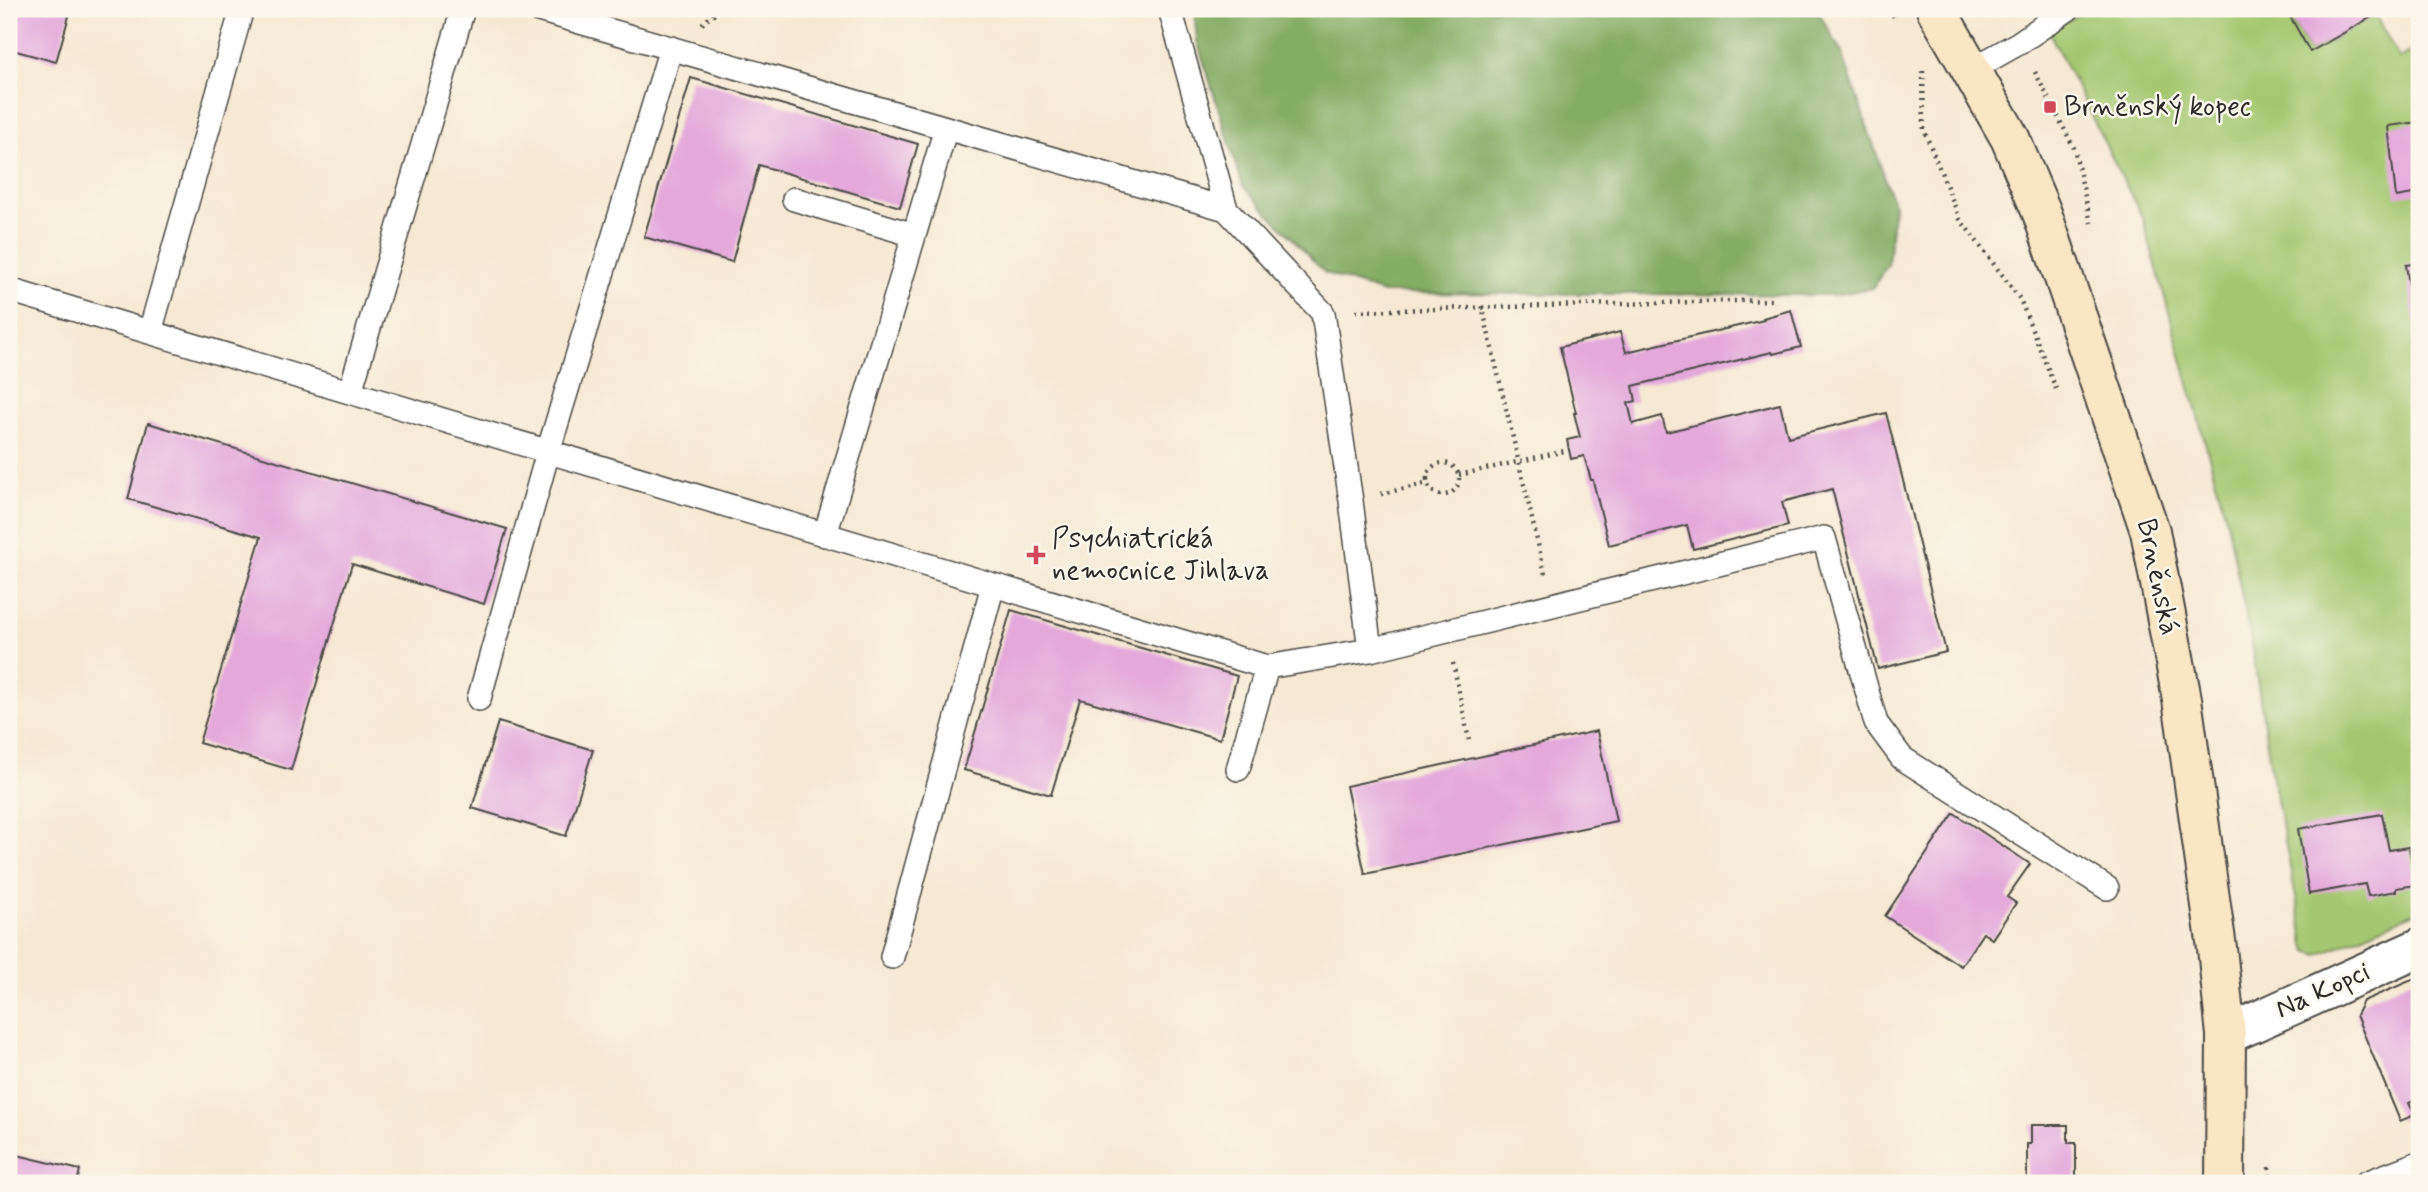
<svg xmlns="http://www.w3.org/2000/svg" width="2428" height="1192" viewBox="0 0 2428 1192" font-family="Mynerve,sans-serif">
<rect width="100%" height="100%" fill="#fbf7ec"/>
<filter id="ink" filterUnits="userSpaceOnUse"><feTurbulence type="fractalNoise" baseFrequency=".0143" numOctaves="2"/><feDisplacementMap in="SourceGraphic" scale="14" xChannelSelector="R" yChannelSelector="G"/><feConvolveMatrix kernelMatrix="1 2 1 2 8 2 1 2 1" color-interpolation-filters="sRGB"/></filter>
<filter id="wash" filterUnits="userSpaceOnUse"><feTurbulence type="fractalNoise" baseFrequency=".00686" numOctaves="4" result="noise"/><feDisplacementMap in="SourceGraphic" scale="28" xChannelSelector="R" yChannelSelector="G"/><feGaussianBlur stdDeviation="1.57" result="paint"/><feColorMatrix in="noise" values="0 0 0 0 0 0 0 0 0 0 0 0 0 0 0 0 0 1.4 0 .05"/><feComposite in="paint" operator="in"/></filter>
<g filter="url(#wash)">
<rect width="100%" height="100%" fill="#f6e9d3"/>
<!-- green -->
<path fill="#a5c771" stroke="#68794e" stroke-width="2" d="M2088 9H2286L2310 52 2375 15 2399 58 2419 46V911L2318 955 2307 951 2305 944 2271 769 2251 641 2227 521 2143 219 2049 32Z"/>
<!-- forest -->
<path fill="#84ac63" stroke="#586c47" stroke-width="2" d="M1194 9H1813L1821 16 1842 53 1894 205 1888 265 1872 288 1834 295 1383 293 1325 273 1243 186 1197 41Z"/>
<g id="blocks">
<!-- building -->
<path fill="#e4a8db" d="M9 9H71L56 62 9 49Z
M2286 9H2372L2375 15 2310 52Z
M691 78 918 144 900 207 759 165 732 262 644 237Z
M2419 122V193L2396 197 2388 126Z
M2419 263V325H2415L2406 265Z
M1791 310 1801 347 1773 354 1772 352 1633 386 1636 401 1628 403 1633 424 1662 416 1666 432 1780 404 1788 437 1886 413 1946 652 1878 669 1832 489 1782 502 1788 526 1693 549 1687 525 1609 545 1594 485 1593 480H1591L1584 456 1571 459 1567 440 1580 437 1574 413H1576L1560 347 1620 332 1626 352 1764 320 1763 318Z
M148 423 507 529 484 604 352 564 291 770 199 743 261 537 128 499Z
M1011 610 1237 676 1220 739 1080 699 1051 795 964 770Z
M498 722 593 750 566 836 472 808Z
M1597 731 1616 821 1365 874 1346 786Z
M1954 813 2030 864 2007 897 2016 903 1992 939 1983 933 1961 966 1885 916Z
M2382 814 2389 850 2409 847 2416 885 2396 888V891L2368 896 2365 884 2309 894 2298 829Z
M2419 977V1099L2409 1103 2415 1115 2400 1121 2356 1015 2363 1001Z
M2031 1125H2068V1143H2076V1183H2027V1144H2031Z
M9 1153 80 1170 77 1183H9Z"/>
</g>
</g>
<g filter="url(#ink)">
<use href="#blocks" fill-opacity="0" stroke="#494844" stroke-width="2"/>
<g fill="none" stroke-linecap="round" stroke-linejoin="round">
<!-- lane casing -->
<g stroke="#494844" stroke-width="26">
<path id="lane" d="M535 9 1226 209
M1170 9 1226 209 1323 313 1351 501 1370 650
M1971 70 2019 43 2068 9
M794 199 914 235
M9 290 1267 667 1370 650 1824 538 1876 723 1902 758 2107 888
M150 332 242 9
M350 392 463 9
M825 535 946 128
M479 699 548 452 671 48
M1238 769 1267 667
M892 957 993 585
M2366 1183 2419 1163"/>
</g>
<!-- street casing -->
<g stroke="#494844" stroke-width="42">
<path id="street" d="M2226 1035 2419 948"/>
</g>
<!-- secondary casing -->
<g stroke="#494844" stroke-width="42">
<path id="secondary" d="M1936 9 2010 138 2042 213 2150 531 2182 699 2217 948 2226 1035 2225 1183"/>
</g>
<!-- path -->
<path stroke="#494844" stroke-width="4.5" stroke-dasharray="2 5" stroke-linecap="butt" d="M1889 9 1896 20
M1990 9 1998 19
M702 24 720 9
M1923 71 1924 130 1960 219 2020 299 2056 389
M2035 72 2074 148 2091 223
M1482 306 1545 574
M1356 311 1771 300
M1427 479a16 16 0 1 1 32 0a16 16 0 1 1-32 0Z
M1459 475 1569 450
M1381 494 1428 483
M1453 663 1469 740
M2269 1167 2270 1183"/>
<!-- lane -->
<use href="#lane" stroke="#fff" stroke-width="23"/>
<!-- street -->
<use href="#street" stroke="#fff" stroke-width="38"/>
<!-- secondary -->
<use href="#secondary" stroke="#fbe6c4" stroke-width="38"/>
</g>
</g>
<!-- markers -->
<g fill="#d1495b" stroke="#fbf7ec" stroke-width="2.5">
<rect x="2043" y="100" width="14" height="14" rx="3.5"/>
<path d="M1032.5 544.5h7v7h7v7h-7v7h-7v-7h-7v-7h7z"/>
</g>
<g text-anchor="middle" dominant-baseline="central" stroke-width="5" stroke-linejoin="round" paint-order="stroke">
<!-- poi labels -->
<g font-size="28" fill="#2b2b2b" stroke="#fbf7ec" text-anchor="start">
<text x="2064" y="107">Brněnský kopec</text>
<text x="1052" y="539">Psychiatrická<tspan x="1052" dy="32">nemocnice Jihlava</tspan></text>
</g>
<!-- street labels -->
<g font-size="28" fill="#2b2b2b" stroke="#fbf7ec">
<text transform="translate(2157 577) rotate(78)">Brněnská</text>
<text transform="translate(2323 991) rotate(-24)">Na Kopci</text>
</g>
</g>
<!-- margin -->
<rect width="2428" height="1192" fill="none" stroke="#fbf7ec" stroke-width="35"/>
</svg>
